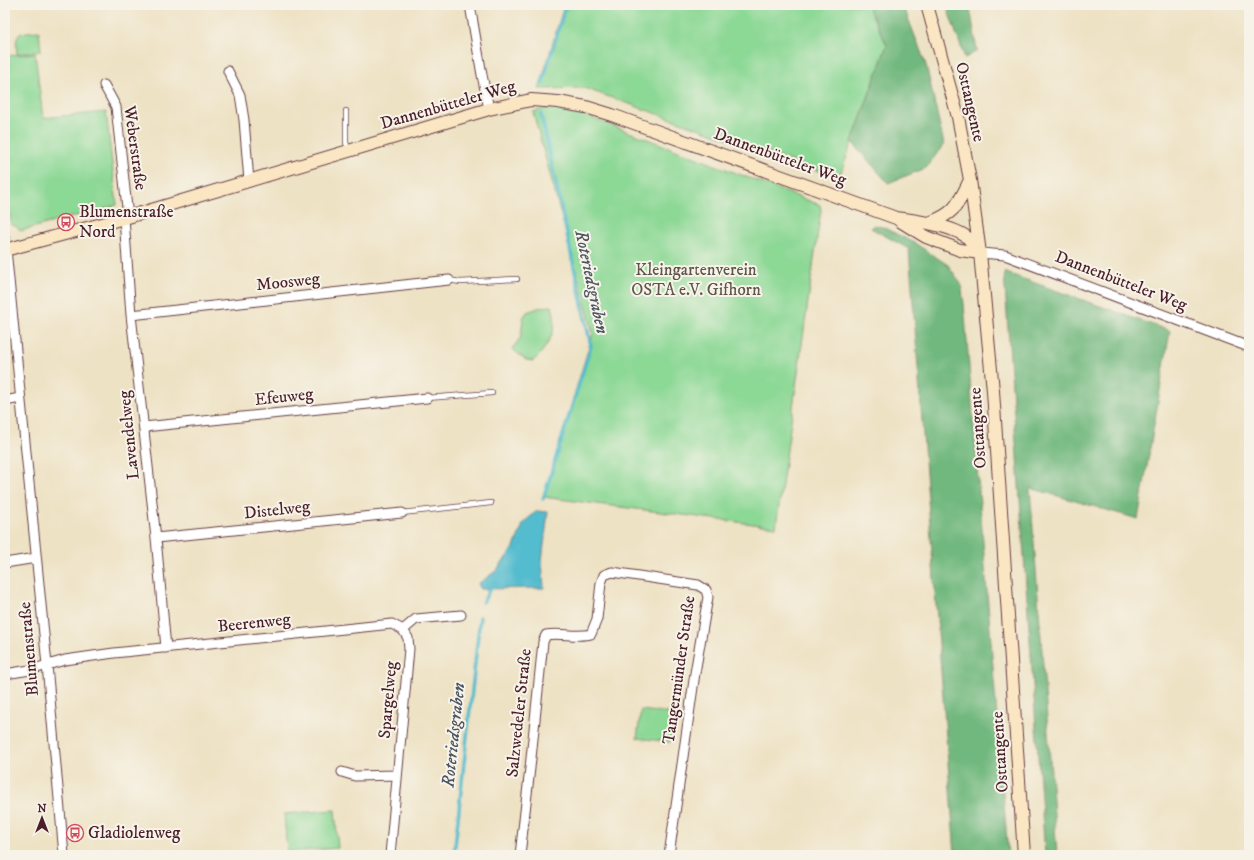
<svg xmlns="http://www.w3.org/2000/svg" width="1254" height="860" viewBox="0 0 1254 860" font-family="'IM FELL DW Pica',serif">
<rect width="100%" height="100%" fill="#f7f3e8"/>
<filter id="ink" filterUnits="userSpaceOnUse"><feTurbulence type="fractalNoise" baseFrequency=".025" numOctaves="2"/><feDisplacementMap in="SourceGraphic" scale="8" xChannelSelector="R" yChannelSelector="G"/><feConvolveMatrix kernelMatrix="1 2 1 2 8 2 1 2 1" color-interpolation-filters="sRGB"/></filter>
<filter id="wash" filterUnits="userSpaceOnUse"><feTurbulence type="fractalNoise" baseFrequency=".012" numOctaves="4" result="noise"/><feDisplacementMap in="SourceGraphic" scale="16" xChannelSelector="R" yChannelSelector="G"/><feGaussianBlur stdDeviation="0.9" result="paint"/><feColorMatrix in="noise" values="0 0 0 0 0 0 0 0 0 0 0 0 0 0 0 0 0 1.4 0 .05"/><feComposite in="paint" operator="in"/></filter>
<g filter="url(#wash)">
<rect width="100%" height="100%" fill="#eee2c4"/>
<!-- green -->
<path fill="#8cd895" stroke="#6b7c60" d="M564 5H867L887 45 839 178 584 88 539 89Z
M39 31 41 51 17 54C15 31 17 33 39 31Z
M35 53 43 118 106 112 117 205 20 231 16 226 11 225 5 174V56Z
M558 105 820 205 821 210 776 527 543 497 593 333 533 112Z
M552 306C554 313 555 319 554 326 554 336 541 355 533 361L526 360 512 349 521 337 523 318 527 312 541 307Z
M641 710 673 714 670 742 637 738Z
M335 810 338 848 287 852 284 814Z"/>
<!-- forest -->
<path fill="#71b87e" stroke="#5e6c54" d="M867 5H903L926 65 944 144 926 168 888 183 852 142 887 45Z
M946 5H968L971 13 977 51 965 58Z
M875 225 882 227 913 242 948 265 961 284 964 304 1008 855H955L909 249 871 228Z
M1004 272 1170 331 1138 519 1030 488 1057 855H1045Z"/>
<!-- water -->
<path fill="#52bcce" stroke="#4e6e7c" d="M537 511 548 512 542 561 544 588 481 589 478 584 496 571 514 547 524 522Z"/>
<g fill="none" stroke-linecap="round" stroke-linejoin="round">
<!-- stream -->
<path stroke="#52bcce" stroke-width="3.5" d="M542 84 566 5
M541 114 591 346 543 499
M483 602 490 589 494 586
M454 855 480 617"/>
</g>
</g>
<g filter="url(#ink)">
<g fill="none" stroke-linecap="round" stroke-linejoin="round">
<!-- lane casing -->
<g stroke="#633c42" stroke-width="6">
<path id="lane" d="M346 111V142L348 150
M449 280 460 282 517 279
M427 398 492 393
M402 513 491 503"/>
</g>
<!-- street casing -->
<g stroke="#633c42" stroke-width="11">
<path id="street" d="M470 5 482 75 489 109
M228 71 240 95 244 120 249 181
M104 85 116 107 128 217
M124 218 131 315 156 538 166 648
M5 239 47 665 64 855
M980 253 1005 255 1249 347
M131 315 449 280
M5 401 20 398
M144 427 427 398
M156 538 402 513
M5 563 36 558
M5 674 30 670 65 660 114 653 392 624 403 630 416 619 461 615
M342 772 355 776 397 775
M390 855 409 649 408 638 403 630
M520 855 530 768 543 642 546 635C561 632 576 638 591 634L597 619 601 583 604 575 612 572 698 585 706 590 708 597 695 673 669 855"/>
</g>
<!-- secondary casing -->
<g stroke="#633c42" stroke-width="14">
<path id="secondary" d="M927 5 958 117 970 180 980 253 993 391 1024 855
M900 221 926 237 960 250 980 253
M929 223C956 213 958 204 970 180
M5 250 128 217 489 109 531 100 558 102 586 107 612 115 896 218C914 220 954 226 968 238 972 242 976 248 980 253"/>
</g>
<!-- lane -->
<use href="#lane" stroke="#fff" stroke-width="4.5"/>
<!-- street -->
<use href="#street" stroke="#fff" stroke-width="9"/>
<!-- secondary -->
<use href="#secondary" stroke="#fbe6c4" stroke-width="12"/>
</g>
</g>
<!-- icons -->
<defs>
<g id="bus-ring" transform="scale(0.9)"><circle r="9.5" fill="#f7f3e8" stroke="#d1495b" stroke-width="1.5"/><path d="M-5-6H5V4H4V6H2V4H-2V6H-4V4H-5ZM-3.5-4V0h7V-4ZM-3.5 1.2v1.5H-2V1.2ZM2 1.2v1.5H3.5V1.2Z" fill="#d1495b"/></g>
</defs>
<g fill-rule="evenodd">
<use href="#bus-ring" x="66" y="222"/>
<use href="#bus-ring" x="75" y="833"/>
</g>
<g text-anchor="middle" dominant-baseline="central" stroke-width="4" stroke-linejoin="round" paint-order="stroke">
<!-- street labels -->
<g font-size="17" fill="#4a1f2b" stroke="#f7f3e8">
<text transform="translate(970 102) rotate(77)">Osttangente</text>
<text transform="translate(448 105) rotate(-16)">Dannenbütteler Weg</text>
<text transform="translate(135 148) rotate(82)">Weberstraße</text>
<text transform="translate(780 157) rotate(20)">Dannenbütteler Weg</text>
<text transform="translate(1121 281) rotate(21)">Dannenbütteler Weg</text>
<text transform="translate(288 282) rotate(-6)">Moosweg</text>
<text transform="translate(284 397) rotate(-6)">Efeuweg</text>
<text transform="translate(978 428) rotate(-94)">Osttangente</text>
<text transform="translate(129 435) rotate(-96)">Lavendelweg</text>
<text transform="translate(277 510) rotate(-6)">Distelweg</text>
<text transform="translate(254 623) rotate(-6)">Beerenweg</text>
<text transform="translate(29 649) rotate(-95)">Blumenstraße</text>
<text transform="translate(679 670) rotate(-82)">Tangermünder Straße</text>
<text transform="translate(388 700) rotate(-85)">Spargelweg</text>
<text transform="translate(519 713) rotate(-84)">Salzwedeler Straße</text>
<text transform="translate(1000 752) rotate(-94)">Osttangente</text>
</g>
<!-- poi labels -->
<g font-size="17" fill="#4a1f2b" stroke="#f7f3e8" text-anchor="start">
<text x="79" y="212">Blumenstraße<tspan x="79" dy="20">Nord</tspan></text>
<text x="88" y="833">Gladiolenweg</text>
</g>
<!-- park labels -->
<g font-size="17" fill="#5e564b" stroke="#f7f3e8">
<text x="696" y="270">Kleingartenverein<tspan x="696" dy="20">OSTA e.V. Gifhorn</tspan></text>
</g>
<!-- water labels -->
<g font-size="18" font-style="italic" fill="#4d5664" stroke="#f7f3e8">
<text transform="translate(591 282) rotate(78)">Roteriedsgraben</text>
<text transform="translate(454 735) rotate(-84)">Roteriedsgraben</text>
</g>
</g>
<!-- margin -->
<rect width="1254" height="860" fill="none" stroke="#f7f3e8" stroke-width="20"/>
<!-- north arrow -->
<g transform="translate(42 818)" stroke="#f7f3e8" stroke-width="3" paint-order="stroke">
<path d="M0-3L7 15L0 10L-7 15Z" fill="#4a1f2b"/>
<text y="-6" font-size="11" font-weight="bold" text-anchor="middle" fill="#4a1f2b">N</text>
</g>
</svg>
